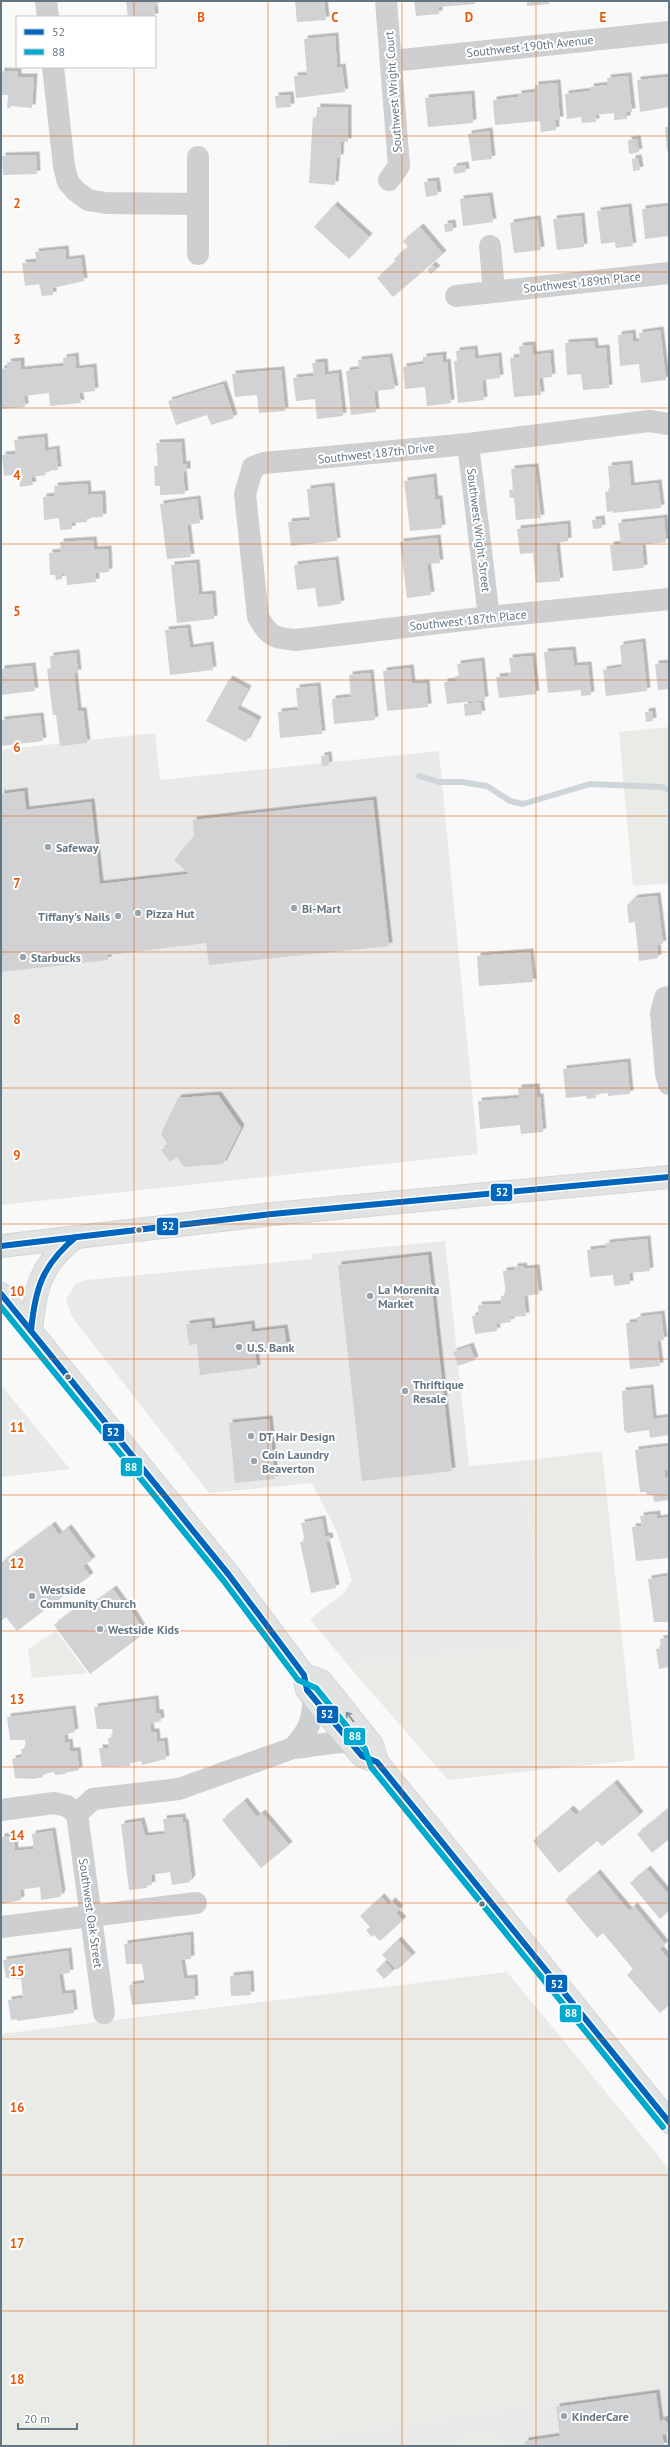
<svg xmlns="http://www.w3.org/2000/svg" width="670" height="2447" viewBox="0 0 670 2447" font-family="'PT Sans',sans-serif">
<defs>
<filter id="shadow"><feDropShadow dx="3.5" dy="-3.5" stdDeviation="0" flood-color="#0004"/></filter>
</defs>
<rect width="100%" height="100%" fill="#f9f9f9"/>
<!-- built -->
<path fill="#e8e9e9" d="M155 733 160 780 439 751 478 1154 1 1205V750Z
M445 1241 469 1466 522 1461 542 1644 347 1664 310 1619 344 1593 352 1580 336 1530 312 1483 209 1493 72 1317 66 1299 76 1284 86 1280 312 1259 311 1254Z
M1 1385 70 1469 1 1477Z
M669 2387V2446H247Z"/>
<!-- green -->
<path fill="#e8ebe6" d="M669 727V883L633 886 619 732Z
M602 1451 635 1760 448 1780 347 1664 542 1644 522 1461Z
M56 1631 87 1673 32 1678 28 1649Z
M507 1972 669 2169V2387L247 2446H1V2034Z
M484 2427 497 2437 499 2446H462L460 2432 463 2429Z"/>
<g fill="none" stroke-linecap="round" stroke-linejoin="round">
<!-- stream -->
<path stroke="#ced6d9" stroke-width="6" d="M419 776 439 782H461L487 786 510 801 523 804 590 784 662 787 669 790"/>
</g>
<!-- building -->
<path fill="#d0d2d3" filter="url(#shadow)" d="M126 1H157L158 5 154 6 155 17H128Z
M295 1H324L326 20 297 22Z
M414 1H475V4L439 7V14L416 16Z
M527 1H549V4L527 6Z
M335 36 337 68 342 67 345 92 296 98 294 76 307 75 304 39Z
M1 71 18 72V77H34L32 108 11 106 10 108H7L8 95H1Z
M628 76 632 112H627V119L614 120V113L595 115 596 122 582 123 581 117 567 119 565 94 591 91 590 87 608 85 607 78Z
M669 77V107L640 112 637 80Z
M557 83 560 120H555L556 130 541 132 540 121 495 125 493 100 518 97V94L535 92V85Z
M471 94 473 123 428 127 425 98Z
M290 95 291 107 276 108 275 96Z
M317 107 348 108V142L341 141 340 158H337L335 185 309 183 313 117 317 118Z
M665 127H669V151H667Z
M489 131 492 159 472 161 468 134Z
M637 139 639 152 629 154 628 140Z
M36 155 37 174 3 175 2 156Z
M638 158 640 170 633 171 632 159Z
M465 165 466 172 454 174 453 167Z
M436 181 438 195 426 197 424 182Z
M489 196 493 222 463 226 460 199Z
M334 205 369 237 349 259 314 227Z
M669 206V236L645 239 642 209Z
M628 207 633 246 616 248 615 242 601 244 597 211Z
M581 216 584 247 557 250 553 219Z
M537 219 541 250 514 253 510 223Z
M452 223 453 231 445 232 444 224Z
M420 227 443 254 393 297 377 278 396 261 394 259 408 247 403 241Z
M65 249 66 260 81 258 84 281 53 288V295L42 296 39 284 25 286 22 263 37 262 35 252Z
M432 265 437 269 431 274 427 270Z
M660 330 666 380 641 383 639 364 620 366 618 335 632 333 633 342 640 341 639 333Z
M594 341 595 349 606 348 609 388 583 390 581 374 567 375 565 343Z
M532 345 533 355 550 353 552 377 539 378 541 395 514 397 510 358 520 357 519 346Z
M474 349 475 359 498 356 500 378 482 380 484 400 458 403 454 361H457L456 351Z
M443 355V363L447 362 451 403 427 406 425 387 405 389 403 367 423 364V357Z
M75 356 76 369 93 367 95 391 79 393 81 403 50 406 49 393 24 396 25 407 1 409V369L8 368 7 362 21 361V370L64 366 63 358Z
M389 357 395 389 374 391 376 412 351 415 346 371 359 369 358 360Z
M324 362 325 375 338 373 343 416 317 419 315 399 296 401 293 378 314 376 312 363Z
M281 370 285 411 259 413 257 395 235 397 232 374Z
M223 384 234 418 211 425 207 415 176 425 168 401Z
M44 437 45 451 56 449 58 470 45 471 46 475 31 477 33 485 20 487 19 474 4 476 2 455 16 454 14 440Z
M181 442 183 465 187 464V472H183L185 494 160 495V486H155L154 466H158L156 443Z
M629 464 631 486 658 483 661 508 613 513V511L607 512 605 492 610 491 608 466Z
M535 467 541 518 516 520 514 498H510L509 490H513L511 469Z
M433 477 435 499H439L442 528 410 531 404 481Z
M87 484 88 495 102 494 103 517 87 518V522L72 523V529L60 530 59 518 44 520 43 497 55 496 54 486Z
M331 486 337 541 291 546 288 522 310 520 307 489Z
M197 499 200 523 187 525 191 557 167 559 160 504Z
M664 518 666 542 642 545 644 568 613 571 610 545 621 544 618 523Z
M601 519 602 528 593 529 592 520Z
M567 524 568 541 556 543 560 581 536 583 533 553 520 554 517 529Z
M437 538 440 563 427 564 431 595 407 598 400 542Z
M93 540 94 550 108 549 109 572 95 573 96 582 67 585 66 573 62 574V579L56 580 55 575H50L49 553 61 552 60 542Z
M335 560 341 604 318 607 315 588 297 590 294 565Z
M196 563 199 595 212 594 214 619 177 623 171 565Z
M187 628 190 648 210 645 213 670 170 675 165 630Z
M642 642 647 691 606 696 603 670 622 667 620 645Z
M572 650 574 666 588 665 591 695 581 696V690L548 693 544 652Z
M76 653 78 673H74L78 711H83L87 743 60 746 56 715H53L47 669 51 668 50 656Z
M532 656 536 694 499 698 496 677 508 676V673L511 672 509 658Z
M481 661 485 700 447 704 444 682 456 681 455 676H459L457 664Z
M669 663V689L658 690 655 664Z
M32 666 35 691 1 695V669Z
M410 668 412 684 426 683 428 707 387 711 383 671Z
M370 673 375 720 334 724 332 699 351 697 349 675Z
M229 679 248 689 237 709 258 720 246 742 206 721Z
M317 686 322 734 280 738 278 712 298 710 296 688Z
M480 702 482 714 465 716 464 704Z
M652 711 653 721 646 722 645 712Z
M40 716 43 741 1 746V720Z
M328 755 329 765 322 766 321 756Z
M1 790 2 794 24 791 26 810 91 802 100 884 189 874 174 860 194 836 193 820 373 800 389 946 209 965 206 943 108 955V960L1 972Z
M657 896 663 944 657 945 658 958 639 961 635 922 629 923 627 905 635 898Z
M530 952 533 982 479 986 477 956Z
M627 1062 630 1094 608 1096V1093L595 1094 596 1098 587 1099 586 1096 566 1098 563 1069Z
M536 1087 537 1097H540L543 1132 521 1134 520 1125 480 1129 478 1101 519 1098 518 1088Z
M218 1095 241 1128 223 1164 184 1167 177 1157 170 1162 161 1150 168 1145 161 1134 178 1098Z
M647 1239 650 1271 629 1273 630 1284 614 1286 613 1275 590 1277 587 1250 606 1248V1243Z
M428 1255 452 1471 362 1481 338 1265Z
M523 1266 524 1269 536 1268 539 1294 524 1296 526 1316 510 1317 511 1322 496 1324 497 1331 475 1334 472 1316 479 1315 478 1305 501 1304V1296L506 1295 503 1271 514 1270V1267Z
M661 1314 664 1340 657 1341 660 1366 630 1369 626 1323 638 1322 637 1317Z
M211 1321 212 1329 251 1324 252 1332 284 1328 287 1347 255 1350 257 1368 200 1375 197 1344 189 1345 186 1324Z
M470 1346 475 1360 458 1366 453 1352Z
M650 1388 653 1419 669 1417V1435L650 1438 649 1430 627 1433 624 1430 622 1391Z
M269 1419 275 1479 235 1483 229 1423Z
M669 1446V1470H664L665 1477H669V1500L654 1502 653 1495H647L646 1492H640L635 1450Z
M657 1514V1519L669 1517V1558L636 1561 632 1527 642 1526 640 1516Z
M322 1519 325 1536H329L330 1541 326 1542 336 1588 311 1593 300 1542 305 1541 301 1523Z
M52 1525 59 1535 68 1528 92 1560 83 1566 90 1576 17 1631 6 1617 1 1621V1563Z
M667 1572H669V1622H654L648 1579 667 1576Z
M113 1589 124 1604 126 1602 145 1633 90 1674 54 1625 83 1603 87 1608Z
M669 1638V1667L659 1669 656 1649 661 1648 660 1639Z
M155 1699 156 1713H160L161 1721 150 1724 151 1732H156L157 1742 164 1741 166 1759 142 1765 141 1761 130 1763V1766L102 1767 99 1748H109L108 1738 113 1737 112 1729H97L94 1707Z
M72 1709 75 1732 64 1735 65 1743 69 1742 70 1751H77L79 1770 65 1773V1774L55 1775 54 1772 43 1774V1777L33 1779 15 1778 12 1759 22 1757 21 1749 26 1748 25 1740H10L7 1717Z
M614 1783 640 1815 602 1846 597 1841 559 1873 533 1841 570 1809 576 1815Z
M244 1801 257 1817 262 1813 289 1845 261 1868 222 1820Z
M669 1808V1839L652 1853 637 1834Z
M182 1817 183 1823 185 1822 192 1879 190 1880V1882L172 1885 170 1872 151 1875 152 1885 147 1886V1888L129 1890 121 1824 141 1821 145 1836 165 1834 163 1819Z
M52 1831 62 1893 60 1897 41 1900 40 1887 20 1890 21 1900 1 1904V1837L11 1836V1841H14L15 1851 34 1849 32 1834Z
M647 1869 669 1895V1911L660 1919 630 1883Z
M597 1873 629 1911 634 1906 665 1944 660 1949 669 1960V2005L660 2013 627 1975 633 1969 603 1933 597 1938 565 1900Z
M381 1897 388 1905 392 1901 400 1909 396 1913 403 1920 380 1941 374 1935 372 1937 366 1930 370 1927 360 1916Z
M190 1935 191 1959 181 1960 184 1979 194 1978 195 1999 132 2005 129 1985 145 1983 142 1964H126L124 1944Z
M398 1940 412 1956 397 1970 382 1955Z
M68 1951 70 1973 59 1974 62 1994 72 1993 74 2013 17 2021V2019L11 2020 8 2000 23 1998 21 1979 6 1978 3 1960Z
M385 1962 393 1971 384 1979 376 1970Z
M250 1974 251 1995 231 1996 230 1976Z
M656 2393 660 2422 663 2419 669 2424V2430L665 2435 662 2433 664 2446H525V2441L560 2436 556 2407Z"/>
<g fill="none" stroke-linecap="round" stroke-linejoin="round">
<!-- major casing -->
<g stroke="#d5d6d7" stroke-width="24">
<path id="major" d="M1 1246 272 1214 669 1177
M1 1294 229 1575 304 1675 307 1690 313 1697 362 1756 377 1762
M31 1331C35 1288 40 1264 76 1237
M304 1675 321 1681 372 1745 377 1762 669 2122"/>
</g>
<!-- minor -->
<path stroke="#cecfd0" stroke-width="22" d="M46 1 48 17
M386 1 399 166 389 180
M392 61 669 32
M53 67 64 166 68 182 76 191 88 200 106 203 198 204
M490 246 494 292
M198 254V157
M456 296 669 273
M669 424 649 421 468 444 264 463 253 467 245 494 258 617C269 636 273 638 295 640L489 617 669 599
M468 444 489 617
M669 997 665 998 661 1013 666 1074 669 1084
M293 1748C308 1732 314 1720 313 1697
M1 1810 54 1803 67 1806 77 1814 93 1799 179 1789 293 1748C313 1747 330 1741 350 1742
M77 1814 104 2013
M1 1927 196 1903"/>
<!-- major -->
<use href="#major" stroke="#e1e2e2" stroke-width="22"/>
<!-- bus-1 casing -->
<g stroke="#fff" stroke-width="9">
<path id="bus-1" d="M1 1246 272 1214 669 1177
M1 1294 229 1575 304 1675 307 1690 362 1756 377 1762 669 2122
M31 1331C35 1289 42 1265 76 1237"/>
</g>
<!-- bus-2 casing -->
<g stroke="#fff" stroke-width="9">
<path id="bus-2" d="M1 1307 223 1580 298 1680 316 1688 365 1749 371 1767 663 2127"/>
</g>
<!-- bus-1 -->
<use href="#bus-1" stroke="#0065bd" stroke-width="6"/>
<!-- bus-2 -->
<use href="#bus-2" stroke="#00a9ce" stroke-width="6"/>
</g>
<!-- one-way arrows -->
<defs><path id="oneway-shaft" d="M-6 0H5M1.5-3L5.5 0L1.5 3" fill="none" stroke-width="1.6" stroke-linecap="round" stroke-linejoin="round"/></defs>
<use stroke="#7e8c96" href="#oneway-shaft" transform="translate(350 1717) rotate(-128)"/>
<!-- grid -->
<path fill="none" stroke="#e8590c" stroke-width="1" stroke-opacity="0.55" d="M134 1V17M268 1V2446M402 1V2446M536 1V2446M134 67V2446M1 136H669M1 272H669M1 408H669M1 544H669M1 680H669M1 816H669M1 952H669M1 1088H669M1 1224H669M1 1359H669M1 1495H669M1 1631H669M1 1767H669M1 1903H669M1 2039H669M1 2175H669M1 2311H669"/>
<!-- markers -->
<g fill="#99a4ac" stroke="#fff" stroke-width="1.5">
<circle cx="48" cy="847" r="4"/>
<circle cx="294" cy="908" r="4"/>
<circle cx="138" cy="913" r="4"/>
<circle cx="118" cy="916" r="4"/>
<circle cx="23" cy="957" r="4"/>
<circle cx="370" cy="1296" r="4"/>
<circle cx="239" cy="1347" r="4"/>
<circle cx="405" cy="1391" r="4"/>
<circle cx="251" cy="1436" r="4"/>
<circle cx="254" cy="1461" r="4"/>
<circle cx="32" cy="1596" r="4"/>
<circle cx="100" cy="1629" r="4"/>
<circle cx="564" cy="2416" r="4"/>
</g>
<g fill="#657683" stroke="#fff" stroke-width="1.5">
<circle cx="139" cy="1230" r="3.5"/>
<circle cx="68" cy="1377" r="3.5"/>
<circle cx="482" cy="1904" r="3.5"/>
</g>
<g text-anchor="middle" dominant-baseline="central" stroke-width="4" stroke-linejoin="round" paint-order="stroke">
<!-- street labels -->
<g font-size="12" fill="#657683" stroke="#fff">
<text transform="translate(530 46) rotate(-6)">Southwest 190th Avenue</text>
<text transform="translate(393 92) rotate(-94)">Southwest Wright Court</text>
<text transform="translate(582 282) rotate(-6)">Southwest 189th Place</text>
<text transform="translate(376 453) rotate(-6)">Southwest 187th Drive</text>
<text transform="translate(479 530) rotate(83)">Southwest Wright Street</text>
<text transform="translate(468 620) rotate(-6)">Southwest 187th Place</text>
<text transform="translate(91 1913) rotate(82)">Southwest Oak Street</text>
</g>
<!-- poi labels -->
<g font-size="12" font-weight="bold" fill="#657683" stroke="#fff" text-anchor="start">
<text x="56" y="847">Safeway</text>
<text x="302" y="908">Bi-Mart</text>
<text x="146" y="913">Pizza Hut</text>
<text x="110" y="916" text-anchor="end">Tiffany's Nails</text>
<text x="31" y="957">Starbucks</text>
<text x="378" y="1289">La Morenita<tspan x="378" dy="14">Market</tspan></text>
<text x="247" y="1347">U.S. Bank</text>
<text x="413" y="1384">Thriftique<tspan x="413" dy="14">Resale</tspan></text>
<text x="259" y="1436">DT Hair Design</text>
<text x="262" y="1454">Coin Laundry<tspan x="262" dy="14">Beaverton</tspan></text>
<text x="40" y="1589">Westside<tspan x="40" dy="14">Community Church</tspan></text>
<text x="108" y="1629">Westside Kids</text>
<text x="572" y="2416">KinderCare</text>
</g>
</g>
<g font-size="13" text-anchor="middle" font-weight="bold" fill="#e8590c" stroke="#fff" stroke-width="4" stroke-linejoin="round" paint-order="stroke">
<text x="201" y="22">B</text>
<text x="335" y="22">C</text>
<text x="469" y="22">D</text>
<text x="603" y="22">E</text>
<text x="17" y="208">2</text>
<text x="17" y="344">3</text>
<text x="17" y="480">4</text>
<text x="17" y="616">5</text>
<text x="17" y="752">6</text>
<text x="17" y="888">7</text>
<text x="17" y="1024">8</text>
<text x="17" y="1160">9</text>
<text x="17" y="1296">10</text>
<text x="17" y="1432">11</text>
<text x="17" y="1568">12</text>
<text x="17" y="1704">13</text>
<text x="17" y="1840">14</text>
<text x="17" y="1976">15</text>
<text x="17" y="2112">16</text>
<text x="17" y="2248">17</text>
<text x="17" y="2384">18</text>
</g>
<g stroke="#fff" stroke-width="1.5">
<rect x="490" y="1183" width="23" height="19" rx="4" fill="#0065bd"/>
<rect x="156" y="1217" width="23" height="19" rx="4" fill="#0065bd"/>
<rect x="102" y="1423" width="23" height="19" rx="4" fill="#0065bd"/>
<rect x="120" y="1457" width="23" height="20" rx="4" fill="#00a9ce"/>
<rect x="316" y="1705" width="23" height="19" rx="4" fill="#0065bd"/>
<rect x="343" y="1727" width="23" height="19" rx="4" fill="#00a9ce"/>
<rect x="545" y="1974" width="23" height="19" rx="4" fill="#0065bd"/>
<rect x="559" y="2004" width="23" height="19" rx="4" fill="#00a9ce"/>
</g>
<g font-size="11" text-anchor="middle" font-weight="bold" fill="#fff">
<text x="502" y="1196">52</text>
<text x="168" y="1230">52</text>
<text x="113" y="1436">52</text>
<text x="131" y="1471">88</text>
<text x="327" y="1718">52</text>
<text x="355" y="1740">88</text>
<text x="557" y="1988">52</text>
<text x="571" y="2017">88</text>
</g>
<!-- border -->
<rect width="670" height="2447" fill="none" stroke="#657683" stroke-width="4"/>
<!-- legend -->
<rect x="16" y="16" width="140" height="52" fill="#ffffff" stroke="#c1c8cd"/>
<rect x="24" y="29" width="20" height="6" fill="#0065bd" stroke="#c1c8cd"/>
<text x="52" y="36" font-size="12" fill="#657683">52</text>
<rect x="24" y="49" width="20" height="6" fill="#00a9ce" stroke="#c1c8cd"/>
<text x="52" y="56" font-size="12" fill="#657683">88</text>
<!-- scale -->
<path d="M18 2423v6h59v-6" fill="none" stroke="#657683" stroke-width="2"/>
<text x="24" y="2423" font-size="12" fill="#657683" stroke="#ffffff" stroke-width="3" paint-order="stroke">20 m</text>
</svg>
